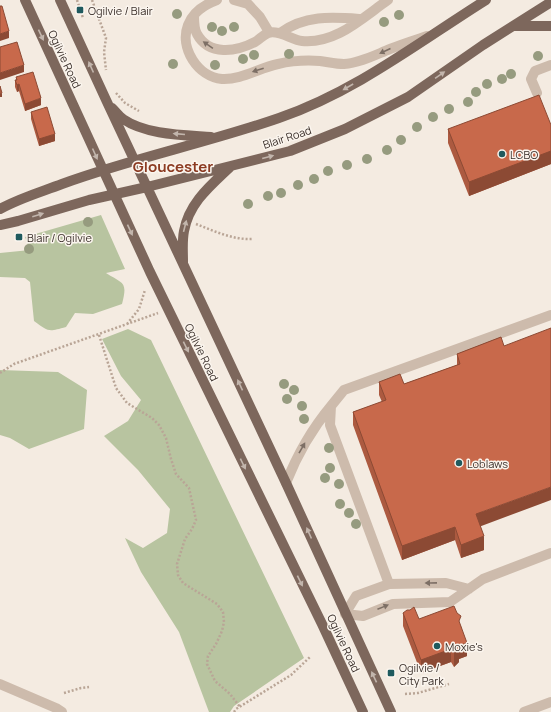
<svg xmlns="http://www.w3.org/2000/svg" width="551" height="712" viewBox="0 0 551 712" font-family="Manrope,sans-serif">
<rect width="100%" height="100%" fill="#f4ebe1"/>
<!-- green -->
<path fill="#b8c4a0" d="M101 215 125 269 106 273C123 284 128 281 122 304L93 314 75 313 66 327C48 332 49 332 34 321L30 282 25 278 0 277V253L30 250 25 237Z
M128 329 151 340 304 658 234 706 230 712H209L179 632 141 572 125 538 143 548 167 533 170 509 138 470 104 436 128 421 141 400 121 376 102 339Z
M0 370 58 372 87 390 84 429 29 449 10 438 0 435Z"/>
<g fill="none" stroke-linecap="round" stroke-linejoin="round">
<!-- path -->
<path stroke="#b9a596" stroke-width="2.5" stroke-dasharray="2 2" stroke-linecap="butt" d="M77 0 83 18
M92 0 106 38 104 52 106 70
M116 93 125 103 139 111
M196 224C214 231 233 240 252 239
M127 324 139 309 145 290
M99 335 116 388 127 403 152 418 159 425 166 438 171 459 176 474 189 488 196 520 192 529 185 539 177 564 178 575 183 583 217 604 223 612 224 622 222 631 216 644 208 656 207 664 215 681 230 694 240 707
M0 373 14 364 158 313
M64 693 81 688 89 687
M405 694 418 693 449 684
M234 712 236 709 291 675 310 657"/>
<!-- minor -->
<path stroke="#cdbbac" stroke-width="10" d="M217 0C206 4 193 12 188 25 179 48 198 77 222 79 241 80 259 68 278 64 291 61 306 60 320 61 328 62 336 64 344 64 360 63 375 55 390 49 402 44 415 40 427 36
M234 0 248 4 260 17 269 32
M194 16C194 21 194 29 197 34 209 56 236 52 255 42 260 39 263 35 268 33 278 29 292 40 302 41 336 44 362 18 388 0
M280 33C305 15 331 17 360 19
M537 93 531 79 535 71 551 65
M286 483C297 455 311 430 331 406
M389 584 330 425 331 406 344 390 551 315
M469 589 446 583 389 584 356 596 345 614 363 616 393 604 450 602 483 579 551 553
M0 684 56 708 62 712
M524 712 551 702"/>
<!-- major -->
<path stroke="#7d675c" stroke-width="10" d="M25 0 150 272 322 624 363 712
M60 0 107 102 286 483 391 712
M513 26H551
M112 108C116 112 119 116 123 119 146 135 184 135 211 137
M0 209C20 198 41 192 62 184 133 158 207 143 279 118 355 92 419 42 486 0
M0 225 18 221 89 200 147 187 290 151 345 129 408 97 483 45 551 2
M183 262C183 252 182 241 184 231 189 203 210 186 230 167"/>
</g>
<!-- trees -->
<g fill="#969b7f">
<circle cx="177" cy="14" r="5"/>
<circle cx="399" cy="15" r="5"/>
<circle cx="384" cy="22" r="5"/>
<circle cx="212" cy="27" r="5"/>
<circle cx="234" cy="27" r="5"/>
<circle cx="222" cy="31" r="5"/>
<circle cx="289" cy="54" r="5"/>
<circle cx="254" cy="55" r="5"/>
<circle cx="538" cy="56" r="5"/>
<circle cx="243" cy="59" r="5"/>
<circle cx="173" cy="64" r="5"/>
<circle cx="215" cy="65" r="5"/>
<circle cx="511" cy="74" r="5"/>
<circle cx="502" cy="79" r="5"/>
<circle cx="487" cy="84" r="5"/>
<circle cx="476" cy="92" r="5"/>
<circle cx="468" cy="102" r="5"/>
<circle cx="449" cy="109" r="5"/>
<circle cx="433" cy="117" r="5"/>
<circle cx="417" cy="127" r="5"/>
<circle cx="401" cy="140" r="5"/>
<circle cx="387" cy="150" r="5"/>
<circle cx="367" cy="159" r="5"/>
<circle cx="347" cy="165" r="5"/>
<circle cx="328" cy="171" r="5"/>
<circle cx="314" cy="179" r="5"/>
<circle cx="298" cy="185" r="5"/>
<circle cx="281" cy="193" r="5"/>
<circle cx="268" cy="196" r="5"/>
<circle cx="248" cy="204" r="5"/>
<circle cx="88" cy="222" r="5"/>
<circle cx="29" cy="249" r="5"/>
<circle cx="284" cy="384" r="5"/>
<circle cx="294" cy="390" r="5"/>
<circle cx="287" cy="399" r="5"/>
<circle cx="302" cy="406" r="5"/>
<circle cx="304" cy="419" r="5"/>
<circle cx="329" cy="448" r="5"/>
<circle cx="330" cy="468" r="5"/>
<circle cx="325" cy="478" r="5"/>
<circle cx="339" cy="484" r="5"/>
<circle cx="340" cy="504" r="5"/>
<circle cx="349" cy="513" r="5"/>
<circle cx="356" cy="524" r="5"/>
</g>
<!-- wall -->
<path fill="#ac5a40" d="M16 77 41 105 25 111 19 91 17 92 15 87V80H16Z
M31 112 55 141 39 146 31 119Z
M551 125V164L469 196 448 143V129Z
M501 337 480 526 484 550 461 558 455 540 402 560 353 425V412L382 402 379 395V382L404 384 457 365V354Z
M403 613 419 619 461 626 467 656 459 659V662L454 667 451 662 421 673 403 626Z"/>
<!-- shaded-wall -->
<path fill="#8c4a34" d="M9 31V38L0 41V34Z
M24 65V72L0 80V73Z
M19 84V91L17 92V85Z
M2 93V97H0V94Z
M41 98V105L25 111V104Z
M55 134V141L39 146V139Z
M551 151V164L469 196V182Z
M551 487V500L476 528V514Z
M455 527V540L402 560V546Z
M484 536V550L461 558V545Z
M467 643V656L459 659V662L454 667V653L457 646Z
M451 649V662L421 673V660Z"/>
<!-- building -->
<path fill="#c8694b" stroke="#8c4a34" d="M0 6H2L9 31 0 34Z
M17 42 24 65 0 73V47Z
M33 72 41 98 25 104 19 84 17 85 15 80H17L16 77Z
M0 86 2 93 0 94Z
M539 95 551 125V151L469 182 448 129Z
M47 107 55 134 39 139 31 112Z
M551 328V487L476 514 484 536 461 545 455 527 402 546 353 412 386 400 379 382 400 374 404 384 460 364 457 354 501 337 504 346Z
M454 606 457 613 461 616 459 621 467 643 457 646 459 649 454 653 451 649 421 660 403 613 407 610H410L414 607 419 619Z"/>
<!-- one-way arrows -->
<defs><path id="oneway-solid" d="M-6-.8H1V-3.2L6.5 0L1 3.2V.8H-6Z"/></defs>
<g fill="#c2b5ac">
<use href="#oneway-solid" transform="translate(41 35) rotate(65)"/>
<use href="#oneway-solid" transform="translate(91 67) rotate(-114)"/>
<use href="#oneway-solid" transform="translate(440 75) rotate(-35)"/>
<use href="#oneway-solid" transform="translate(348 87) rotate(150)"/>
<use href="#oneway-solid" transform="translate(179 134) rotate(-175)"/>
<use href="#oneway-solid" transform="translate(95 154) rotate(66)"/>
<use href="#oneway-solid" transform="translate(268 157) rotate(-15)"/>
<use href="#oneway-solid" transform="translate(38 215) rotate(-17)"/>
<use href="#oneway-solid" transform="translate(185 226) rotate(-76)"/>
<use href="#oneway-solid" transform="translate(130 230) rotate(65)"/>
<use href="#oneway-solid" transform="translate(186 347) rotate(64)"/>
<use href="#oneway-solid" transform="translate(240 385) rotate(-115)"/>
<use href="#oneway-solid" transform="translate(243 464) rotate(64)"/>
<use href="#oneway-solid" transform="translate(309 533) rotate(-114)"/>
<use href="#oneway-solid" transform="translate(300 581) rotate(64)"/>
<use href="#oneway-solid" transform="translate(374 677) rotate(-115)"/>
</g>
<g fill="#7d6f65">
<use href="#oneway-solid" transform="translate(208 45) rotate(-145)"/>
<use href="#oneway-solid" transform="translate(385 51) rotate(156)"/>
<use href="#oneway-solid" transform="translate(258 70) rotate(162)"/>
<use href="#oneway-solid" transform="translate(302 448) rotate(-60)"/>
<use href="#oneway-solid" transform="translate(431 583) rotate(179)"/>
<use href="#oneway-solid" transform="translate(383 607) rotate(-22)"/>
</g>
<!-- markers -->
<g fill="#1f5a5e" stroke="#fbf5ee" stroke-width="1.5">
<rect x="76" y="6" width="8" height="8" rx="2"/>
<circle cx="502" cy="154" r="4"/>
<rect x="15" y="233" width="8" height="8" rx="2"/>
<circle cx="459" cy="463" r="4"/>
<circle cx="437" cy="646" r="4"/>
<rect x="387" y="669" width="8" height="8" rx="2"/>
</g>
<g text-anchor="middle" dominant-baseline="central" stroke-width="3" stroke-linejoin="round" paint-order="stroke">
<!-- poi labels -->
<g font-size="11" fill="#3b302b" stroke="#fbf5ee" text-anchor="start">
<text x="88" y="10">Ogilvie / Blair</text>
<text x="510" y="154">LCBO</text>
<text x="27" y="237">Blair / Ogilvie</text>
<text x="467" y="463">Loblaws</text>
<text x="445" y="646">Moxie's</text>
<text x="399" y="667">Ogilvie /<tspan x="399" dy="13">City Park</tspan></text>
</g>
<!-- street labels -->
<g font-size="11" fill="#3b302b" stroke="#fbf5ee">
<text transform="translate(65 59) rotate(65)">Ogilvie Road</text>
<text transform="translate(287 137) rotate(-18)">Blair Road</text>
<text transform="translate(202 352) rotate(64)">Ogilvie Road</text>
<text transform="translate(344 643) rotate(65)">Ogilvie Road</text>
</g>
<!-- district labels -->
<g font-size="15" font-weight="bold" fill="#8c3b22" stroke="#fbf5ee">
<text x="173" y="166">Gloucester</text>
</g>
</g>
</svg>
